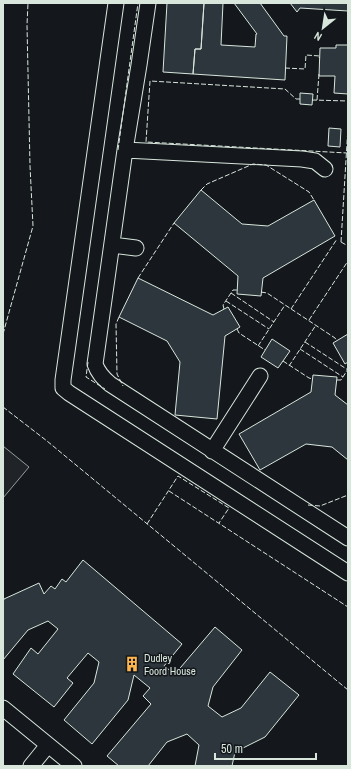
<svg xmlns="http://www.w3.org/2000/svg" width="351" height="769" viewBox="0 0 351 769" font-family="'Archivo Narrow',sans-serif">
<rect width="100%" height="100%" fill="#14181c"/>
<!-- green -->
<path fill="#202428" stroke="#939e99" d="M3 446 29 467 3 498Z"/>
<!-- building -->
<path fill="#2c363c" stroke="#d8e6dc" d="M167 3H204L201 49H195L193 74 163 72Z
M204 3H223L221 45 255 47 256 34H257L234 3H260L284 36H287L285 80 193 74 195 49H201Z
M290 3H348V11L300 8 297 12Z
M336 45H348V94L334 93 335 76H319L320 48H336Z
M300 93 313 94 312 105 300 104Z
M329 128 341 129 340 147 328 146Z
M201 190 242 224 268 226 314 200 335 236 263 278 261 296 237 294 238 276 174 223Z
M138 278 213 315 228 307 240 327 225 336 217 419 175 415 180 362 167 341 119 317Z
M348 334V362L345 364 333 343Z
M272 339 290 351 278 368 261 357Z
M313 375 337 377 335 395 348 405V460L332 447 306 444 260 470 239 434 311 392Z
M83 560 182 644 164 666 175 674 215 627 242 650 213 687 208 706 222 717 241 708 270 672 299 695 265 737 235 752 232 766H195L199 745 187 734 167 742 148 766H119L107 756 151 704 143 696 150 688 134 675 128 700 92 744 64 720 94 683 99 662 88 653 67 678 73 683 54 707 13 674 31 648 38 654 58 629 48 621 28 630 3 660V601L4 599 39 583 44 594 51 586 55 589 62 579 66 582Z"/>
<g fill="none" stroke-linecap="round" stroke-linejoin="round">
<!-- minor casing -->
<g stroke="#d8e6dc" stroke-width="17">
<path id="minor" d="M116 3 63 380V388L69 393 348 573
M148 3 139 65 125 150 95 364C98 373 103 378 110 384L348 538
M125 150 302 159 315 161 325 169
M112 245 136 248
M212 451 260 376
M3 708 74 766
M31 766 48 745"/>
</g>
<!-- minor -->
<use href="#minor" stroke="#14181c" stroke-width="15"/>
<!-- fence -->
<path stroke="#d8e6dc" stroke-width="1" stroke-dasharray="5 2" stroke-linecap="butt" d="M285 68 305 69 306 55 320 56 319 58
M300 99H296L285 89 150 81 146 142 347 153
M312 100 348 101
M317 100 319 74
M118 150 138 3
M201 190 207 184 253 164 266 165 309 192 314 200
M341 242 348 127
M341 242 348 246
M138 278 174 223
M261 292 267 293 335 338 337 341
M231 293 274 322
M226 301 269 329
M224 309 223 305 233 290H237
M291 309 337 239
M119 317 116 324 117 374 123 386
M309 320 348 261
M237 329 239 333 265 350
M3 334 33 226 30 166 27 25 28 3
M305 342 348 370
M258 346 285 305
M300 349 343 377
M283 361 309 378 313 379
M88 362 86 377 105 389
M289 366 316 325
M337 380H341L348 369
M3 407 47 441 348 690
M169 491 348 607
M308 505 320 506 348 495
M147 524 178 476 229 508 219 523"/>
</g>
<!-- icons -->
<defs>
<g id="building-bare" transform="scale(1.2)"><path d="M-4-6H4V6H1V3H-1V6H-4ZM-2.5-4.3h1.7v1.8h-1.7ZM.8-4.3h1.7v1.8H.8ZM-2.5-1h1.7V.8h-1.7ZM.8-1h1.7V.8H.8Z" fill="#ffb74d" stroke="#14181c" stroke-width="2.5" paint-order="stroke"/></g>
</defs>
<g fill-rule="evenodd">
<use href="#building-bare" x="132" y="664"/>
</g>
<g text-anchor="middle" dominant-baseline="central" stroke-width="3" stroke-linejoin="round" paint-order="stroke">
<!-- poi labels -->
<g font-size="11" fill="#d8e6dc" stroke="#14181c" text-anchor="start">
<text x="144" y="658">Dudley<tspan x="144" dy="13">Foord House</tspan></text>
</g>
</g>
<!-- border -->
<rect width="351" height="769" fill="none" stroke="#d8e6dc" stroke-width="8"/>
<!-- north arrow -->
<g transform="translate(323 28) rotate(210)" stroke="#14181c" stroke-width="3" paint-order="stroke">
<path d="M0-3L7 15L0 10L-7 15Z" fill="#d8e6dc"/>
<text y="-6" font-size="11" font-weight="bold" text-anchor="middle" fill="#d8e6dc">N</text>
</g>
<!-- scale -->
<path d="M215 753v6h101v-6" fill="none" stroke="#d8e6dc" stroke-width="2"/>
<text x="221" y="753" font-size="12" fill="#d8e6dc" stroke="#14181c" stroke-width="3" paint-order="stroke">50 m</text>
</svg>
